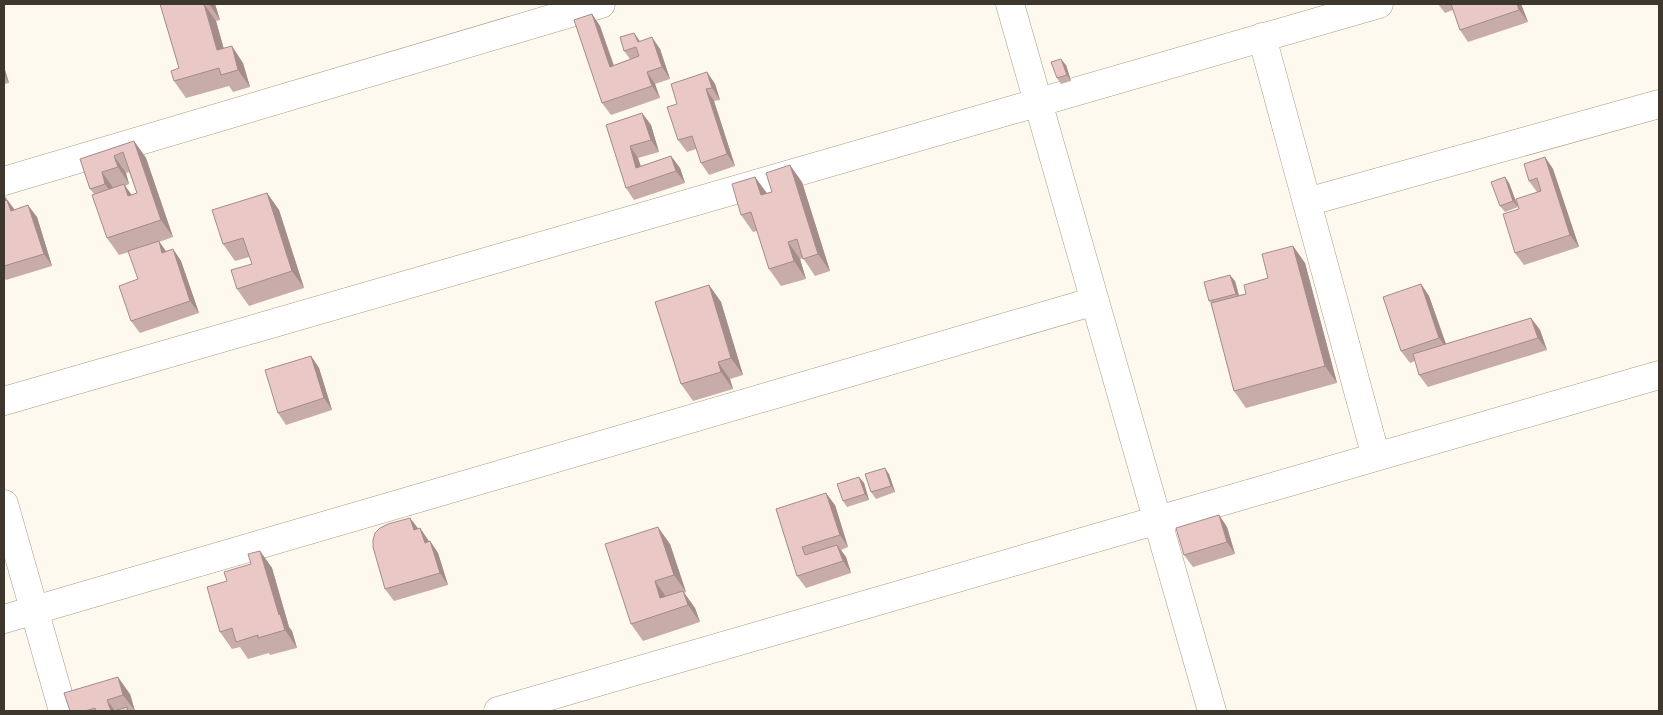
<svg xmlns="http://www.w3.org/2000/svg" width="1663" height="715" viewBox="0 0 1663 715" font-family="Arial,sans-serif">
<rect width="100%" height="100%" fill="#fef9ee"/>
<g fill="none" stroke-linecap="round" stroke-linejoin="round">
<!-- street casing -->
<g stroke="#a89b82" stroke-width="29">
<path id="street" d="M1010 4 1212 711
M1262 37 1376 457
M4 181 601 4
M1307 202 1659 104
M4 401 1379 4
M4 504 63 711
M4 619 1095 301
M498 711 1659 375"/>
</g>
<!-- street -->
<use href="#street" stroke="#fff" stroke-width="28"/>
</g>
<!-- wall -->
<path fill="#c8aca9" fill-rule="evenodd" d="M160 4H215L220 20 216 21 224 49 243 63 250 87 233 92 229 86 186 98 174 81 179 68Z
M1438 4H1521L1528 22 1468 42 1460 30 1453 10 1445 13Z
M592 14 600 26 614 65 630 59 624 51 634 33 640 41 660 49 670 79 655 84 660 98 611 115 602 103Z
M1066 65 1071 81 1061 84 1057 78Z
M4 66 9 83 4 84Z
M707 72 715 84 720 100 714 101 735 166 709 175 701 163 696 149 687 152 678 140 677 104Z
M642 113 651 125 659 152 638 158 641 166 671 156 680 168 685 183 634 200 626 188 606 125Z
M134 141 146 158 173 237 159 242 166 251 173 249 181 261 199 313 140 333 131 321 138 279 129 252 119 255 107 238 94 194 90 189 80 159ZM129 172 137 193 131 195 125 186 129 184 126 173Z
M1545 157 1553 169 1579 247 1524 265 1515 253 1537 192 1529 181Z
M755 177 767 193 802 182 830 271 815 276 803 258 800 259 806 279 781 286 769 269 757 231 753 232 741 215Z
M1505 177 1509 183 1518 207 1505 212 1500 206Z
M267 193 279 210 304 288 249 306 237 289 252 264 249 257 235 261 223 244Z
M4 195 15 210 37 217 52 266 6 280 4 277Z
M1293 246 1305 263 1337 383 1246 408 1234 391 1211 303 1209 301 1235 281 1239 295 1246 294 1268 278Z
M1421 284 1429 296 1446 344 1531 318 1540 330 1547 350 1428 387 1419 375 1415 361 1410 363 1401 351Z
M709 285 721 302 743 375 730 379 733 389 693 401 681 384Z
M311 356 319 368 332 410 286 425 278 413Z
M889 474 895 492 876 499 871 492Z
M859 477 864 483 869 500 847 507 843 501Z
M835 505 848 547 841 550 846 557 851 573 806 588 797 576 776 509Z
M1219 515 1227 527 1235 554 1193 567 1184 555Z
M410 518 418 528H420L429 541H430L438 553 448 585 394 601 385 589Z
M670 544 686 592 684 593 695 608 700 622 643 641 631 624Z
M260 551 272 568 289 627 292 631 297 648 270 655 269 653 248 659 240 647 232 649 220 632 227 581 251 564Z
M64 693 130 694 135 711H70Z"/>
<!-- shaded-wall -->
<path fill="#a38c8a" d="M204 4 216 21 229 68 217 50Z
M209 4H215L220 20Z
M1517 4H1521L1528 22 1519 10Z
M592 14 600 26 618 79 610 67Z
M634 33 642 45 638 42Z
M652 37 660 49 670 79 662 67Z
M232 46 243 63 250 87 238 70Z
M1061 59 1066 65 1071 81 1067 75Z
M4 66V67L9 83 5 76 4 72Z
M647 72 655 84 660 98 652 86Z
M707 72 715 84 720 100 712 88Z
M706 89 714 101 735 166 727 154Z
M642 113 651 125 659 152 651 140Z
M134 141 146 158 173 237 161 220Z
M630 146 638 158 645 180 636 168Z
M114 156 126 173 129 184 118 167Z
M671 156 680 168 685 183 676 171Z
M1545 157 1553 169 1579 247 1570 235Z
M790 165 802 182 830 271 818 254Z
M102 172 114 189 117 201 105 184Z
M755 177 767 194 761 195Z
M1505 177 1509 183 1518 207 1513 201Z
M124 184 136 201 128 196Z
M267 193 279 210 304 288 292 271Z
M4 195 6 199 11 213 4 203Z
M7 200 16 212 11 211Z
M28 205 37 217 52 266 44 254Z
M159 241 167 253H162Z
M788 242 800 259 806 279 794 261Z
M1293 246 1305 263 1337 383 1325 366Z
M173 249 181 261 199 313 190 301Z
M1230 275 1235 281 1240 300 1236 294Z
M1421 284 1429 296 1448 350 1439 338Z
M709 285 721 302 743 375 731 358Z
M1531 318 1540 330 1547 350 1538 338Z
M311 356 319 368 332 410 324 398Z
M718 362 730 379 733 389 721 372Z
M885 468 889 474 895 492 891 486Z
M859 477 864 483 869 500 865 494Z
M826 493 835 505 848 547 840 535Z
M1219 515 1227 527 1235 554 1227 542Z
M410 518 419 530H414Z
M658 527 670 544 686 592 674 575Z
M420 528 428 540 433 555 425 543Z
M430 541 438 553 448 585 440 573Z
M837 545 846 557 851 573 843 561Z
M260 551 272 568 289 627 292 631 297 648 285 630 279 615Z
M655 581 667 598H660Z
M683 591 695 608 700 622 688 605Z
M118 677 130 694 135 711 123 695Z
M107 700 115 711H111Z"/>
<!-- building -->
<path fill="#e9c8c5" stroke="#a38c8a" d="M160 4H206H204L217 50 232 46 238 70 221 75 219 68 174 81 171 71 179 68Z
M1451 4H1517L1519 10 1460 30Z
M592 14 610 67 639 56 636 47 624 51 620 37 634 33 638 42 652 37 662 67 647 72 652 86 602 103 574 20Z
M1061 59 1067 75 1057 78 1051 62Z
M707 72 712 88 706 89 727 154 701 163 692 136 678 140 667 107 677 104 671 84Z
M642 113 651 140 630 146 636 168 671 156 676 171 626 188 606 125Z
M134 141 161 220 107 238 92 195 124 184 128 196 137 193 123 152 114 156 118 167 102 172 105 184 90 189 80 159Z
M1545 157 1570 235 1515 253 1503 214 1519 209 1516 199 1541 191 1537 178 1529 181 1524 164Z
M790 165 818 254 803 259 797 239 788 242 794 261 769 269 751 212 741 215 732 184 755 177 761 195 772 192 766 173Z
M1505 177 1513 201 1500 206 1491 182Z
M267 193 292 271 237 289 231 270 252 264 243 238 223 244 212 210Z
M7 200 11 211 28 205 44 254 4 266V201Z
M159 241 162 253 173 249 190 301 131 321 119 286 138 279 128 251Z
M1293 246 1325 366 1234 391 1211 303 1246 294 1244 285 1268 278 1262 254Z
M1230 275 1236 294 1209 301 1204 282Z
M1421 284 1439 338 1401 351 1383 297Z
M709 285 731 358 718 362 721 372 681 384 655 302Z
M1531 318 1538 338 1419 375 1413 354Z
M311 356 324 398 278 413 265 370Z
M885 468 891 486 871 492 865 474Z
M859 477 865 494 843 501 837 484Z
M826 493 840 535 802 547 805 555 837 545 843 561 797 576 776 509Z
M1219 515 1227 542 1184 555 1176 528Z
M410 518 414 530 420 528 425 543 430 541 440 573 385 589 373 547V540L375 533 380 528 388 524Z
M658 527 674 575 655 581 660 598 683 591 688 605 631 624 605 544Z
M260 551 279 615 280 614 285 630 258 638V635L236 642 232 628 220 632 207 587 227 581 224 572 251 564 248 554Z
M118 677 123 695 107 700 111 711H96L95 708 85 711H70L64 693Z
M127 707 128 711H114Z"/>
<!-- border -->
<rect width="1663" height="715" fill="none" stroke="#3d372d" stroke-width="10"/>
</svg>
